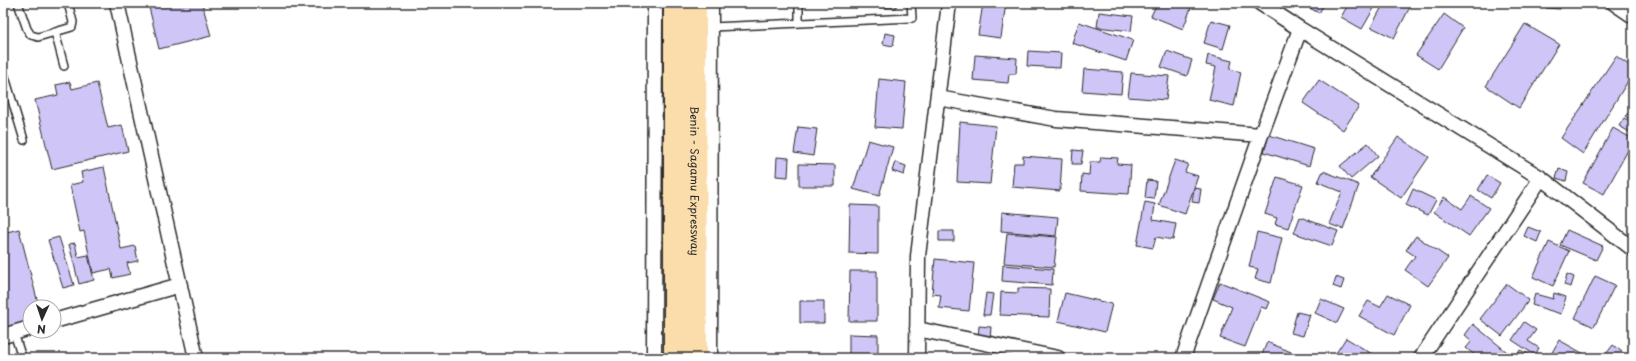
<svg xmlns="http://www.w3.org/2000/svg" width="1636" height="361" viewBox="0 0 1636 361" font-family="'Playpen Sans',sans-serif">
<rect width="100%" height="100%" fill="#fff"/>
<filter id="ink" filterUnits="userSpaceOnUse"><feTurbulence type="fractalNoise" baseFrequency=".025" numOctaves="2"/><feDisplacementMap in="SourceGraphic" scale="8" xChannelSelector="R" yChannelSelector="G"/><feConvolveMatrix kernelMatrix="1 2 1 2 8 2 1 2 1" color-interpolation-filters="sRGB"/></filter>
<g filter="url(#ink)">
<!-- building -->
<path fill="#d0c5f7" stroke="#2b2b2b" d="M148 3H202L211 36 159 49Z
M861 3H896V8L861 7Z
M983 3H1006L1001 38 978 35Z
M1157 3H1180L1191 8 1183 29 1151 16Z
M1300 3H1325L1319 13Z
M1349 3H1377L1362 29 1341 17Z
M1384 3H1412L1394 38 1371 27Z
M1547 3H1560V9L1546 8Z
M1099 12 1133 16 1131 31 1097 27Z
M1444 14 1463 28 1438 69 1416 55Z
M1211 20 1230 25 1223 49 1204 43Z
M1079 22 1133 40 1126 61 1072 43Z
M1525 24 1559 44 1519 108 1486 86Z
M885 33 895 35 893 46 883 44Z
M1028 51 1061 53 1060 68 1027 66Z
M1167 51 1192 60 1187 76 1161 67Z
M975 55 1017 58 1016 74H1009L1008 83 973 80Z
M1208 55 1232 61 1230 69 1241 72 1234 106 1209 100 1216 67 1206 65Z
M1616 56 1633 68V73L1583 154 1561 138Z
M1084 69 1123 72 1121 94 1082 91Z
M1131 73 1169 76 1166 100 1128 97Z
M879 79 906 82 902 129 875 127Z
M1319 80 1359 106 1343 130 1303 103Z
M70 82 72 89 97 83 108 128 122 125 128 151 52 169 35 100 58 95 56 85Z
M1633 103V112L1629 110Z
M1629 112 1633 115V122L1625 116Z
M1624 118 1633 123V134L1619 126Z
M960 122 996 126 990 184 957 182Z
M798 127 817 129 813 156 794 153Z
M1613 128 1633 139V141L1604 194 1583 183Z
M1269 135 1314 149 1309 166 1264 152Z
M1398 137 1429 157 1401 198 1370 177Z
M868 140 893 147 879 196 853 189Z
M1368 143 1378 156 1351 179 1340 166Z
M1073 150 1083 151 1081 164H1072Z
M1023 156 1062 159 1060 191 1012 187 1014 163H1023Z
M777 157 789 158 788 177 776 176Z
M1101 157 1118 158 1117 164 1131 165 1129 194 1081 191 1082 174 1089 175 1090 162H1100Z
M1175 160 1188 164 1185 172 1198 176 1185 214 1159 205Z
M895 162 906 166 904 175 892 171Z
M799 164 835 165V186H799Z
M104 167 121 249 135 246 138 261 127 263 130 274 113 278 111 269 93 273 84 231 80 232 70 185 83 182 81 172Z
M1559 169 1568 172 1566 181 1556 178Z
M1323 171 1359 185 1343 229 1329 224 1342 192 1318 182Z
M1487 175 1500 183 1491 198 1478 190Z
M1277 177 1303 185 1288 228 1275 224 1277 218 1265 214Z
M1147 180 1156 181 1154 199 1145 198Z
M1194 188 1201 189 1199 203 1192 202Z
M1413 189 1436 200 1428 215 1406 205Z
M1471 196 1489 208 1469 236 1434 212 1444 197 1462 209Z
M1145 202 1155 204 1153 220 1176 224 1173 240 1156 237 1153 248 1137 245Z
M850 205 878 206V254L849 253Z
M1002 212 1058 217 1056 236 1001 231Z
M1300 217 1338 231 1332 246 1294 233Z
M1528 227 1541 232 1537 242 1524 236Z
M19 229 39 307H30V324L3 332V233Z
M1567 230 1603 246 1596 260 1560 245Z
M939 231H954V241H939Z
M1257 232 1282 238 1271 283 1255 279 1258 269 1249 267Z
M1007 233 1057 237 1054 267 1004 263Z
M1416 236 1448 258 1428 286 1405 270 1415 256 1406 250Z
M59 237 74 285 63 288 48 240Z
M1549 242 1569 251 1553 286 1533 277Z
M75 243 78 257 88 255 94 280 79 284 69 244Z
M935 259 974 263 969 311 939 308 941 295 932 294Z
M1003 265 1053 269 1052 285 1002 281Z
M850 271H877V321H849Z
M1567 274 1574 277 1571 287 1564 285Z
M1595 276 1615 285 1594 327 1575 318Z
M1336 277 1344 280 1341 289 1333 286Z
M1220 282 1270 302 1267 309 1261 307 1245 347 1220 338 1232 307 1213 299Z
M1507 284 1529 300 1502 336 1480 319Z
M1018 288 1050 289 1049 317 1000 315 1001 292 1018 293Z
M986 293 993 294 990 315H983Z
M1065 293 1112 304 1105 332 1058 321Z
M1554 293 1566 297 1561 314 1532 305 1535 294 1553 299Z
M1388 294 1410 305 1394 335 1359 316 1368 301 1380 307Z
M1321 299 1344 309 1337 323 1315 313Z
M800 301H824V323H800Z
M1297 312 1310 315 1303 336 1291 333Z
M1524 322 1536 330 1528 341 1539 348 1535 355 1512 340Z
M1473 324 1507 352 1503 358H1478L1466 348 1472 341 1465 335Z
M1633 324V340L1629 339Z
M979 326 991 327 990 340 978 339Z
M849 334 878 335V358H849Z
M1346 338 1377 357V358H1344L1336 353Z
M1559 340 1584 354 1582 358H1549Z
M1267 342 1291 352 1288 358H1269L1262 355Z
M1613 345 1630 358H1603Z
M1520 350 1536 358H1516Z"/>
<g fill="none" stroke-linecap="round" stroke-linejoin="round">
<!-- lane casing -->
<g stroke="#2b2b2b" stroke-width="10">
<path id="lane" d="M18 3 27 29 31 35 38 37 72 27 73 22 68 3
M799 22V3
M711 27 912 18 911 3
M55 32 64 66
M3 70 24 140
M14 333 22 358"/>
</g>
<!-- street casing -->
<g stroke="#2b2b2b" stroke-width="17">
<path id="street" d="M117 3 196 358
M1260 3 1300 29 1541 178 1633 249
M1614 3 1633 16
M938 98 1056 119 1261 135
M54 321 180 285
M917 329 1058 358
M3 336 30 328
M654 358 655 3
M710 358 711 3
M917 358 918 256 949 3
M1183 358 1261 135 1300 29
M1421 358 1541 178"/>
</g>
<!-- highway casing -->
<g stroke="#2b2b2b" stroke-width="25">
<g id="highway">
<path id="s1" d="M695 3 696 358"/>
<path d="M675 358V3"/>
</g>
</g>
<!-- lane -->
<use href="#lane" stroke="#fff" stroke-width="7"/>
<!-- street -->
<use href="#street" stroke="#fff" stroke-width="14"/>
<!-- highway -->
<use href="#highway" stroke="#fbddab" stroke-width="22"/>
</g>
</g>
<g text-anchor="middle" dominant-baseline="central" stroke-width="3" stroke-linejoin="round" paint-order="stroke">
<!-- street labels -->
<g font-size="11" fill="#2b2b2b" stroke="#fff">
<text stroke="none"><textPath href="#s1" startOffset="178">Benin - Sagamu Expressway</textPath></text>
</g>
</g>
<!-- margin -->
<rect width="1636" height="361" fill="none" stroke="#fff" stroke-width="16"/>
<rect x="8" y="8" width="1620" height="345" fill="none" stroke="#2b2b2b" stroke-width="1.5" filter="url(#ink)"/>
<!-- north arrow -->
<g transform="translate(42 319) rotate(183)"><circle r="19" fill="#ffffff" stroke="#aaaaaa"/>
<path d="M0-3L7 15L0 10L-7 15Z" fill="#2b2b2b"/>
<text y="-6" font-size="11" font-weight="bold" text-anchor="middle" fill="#2b2b2b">N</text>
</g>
</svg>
